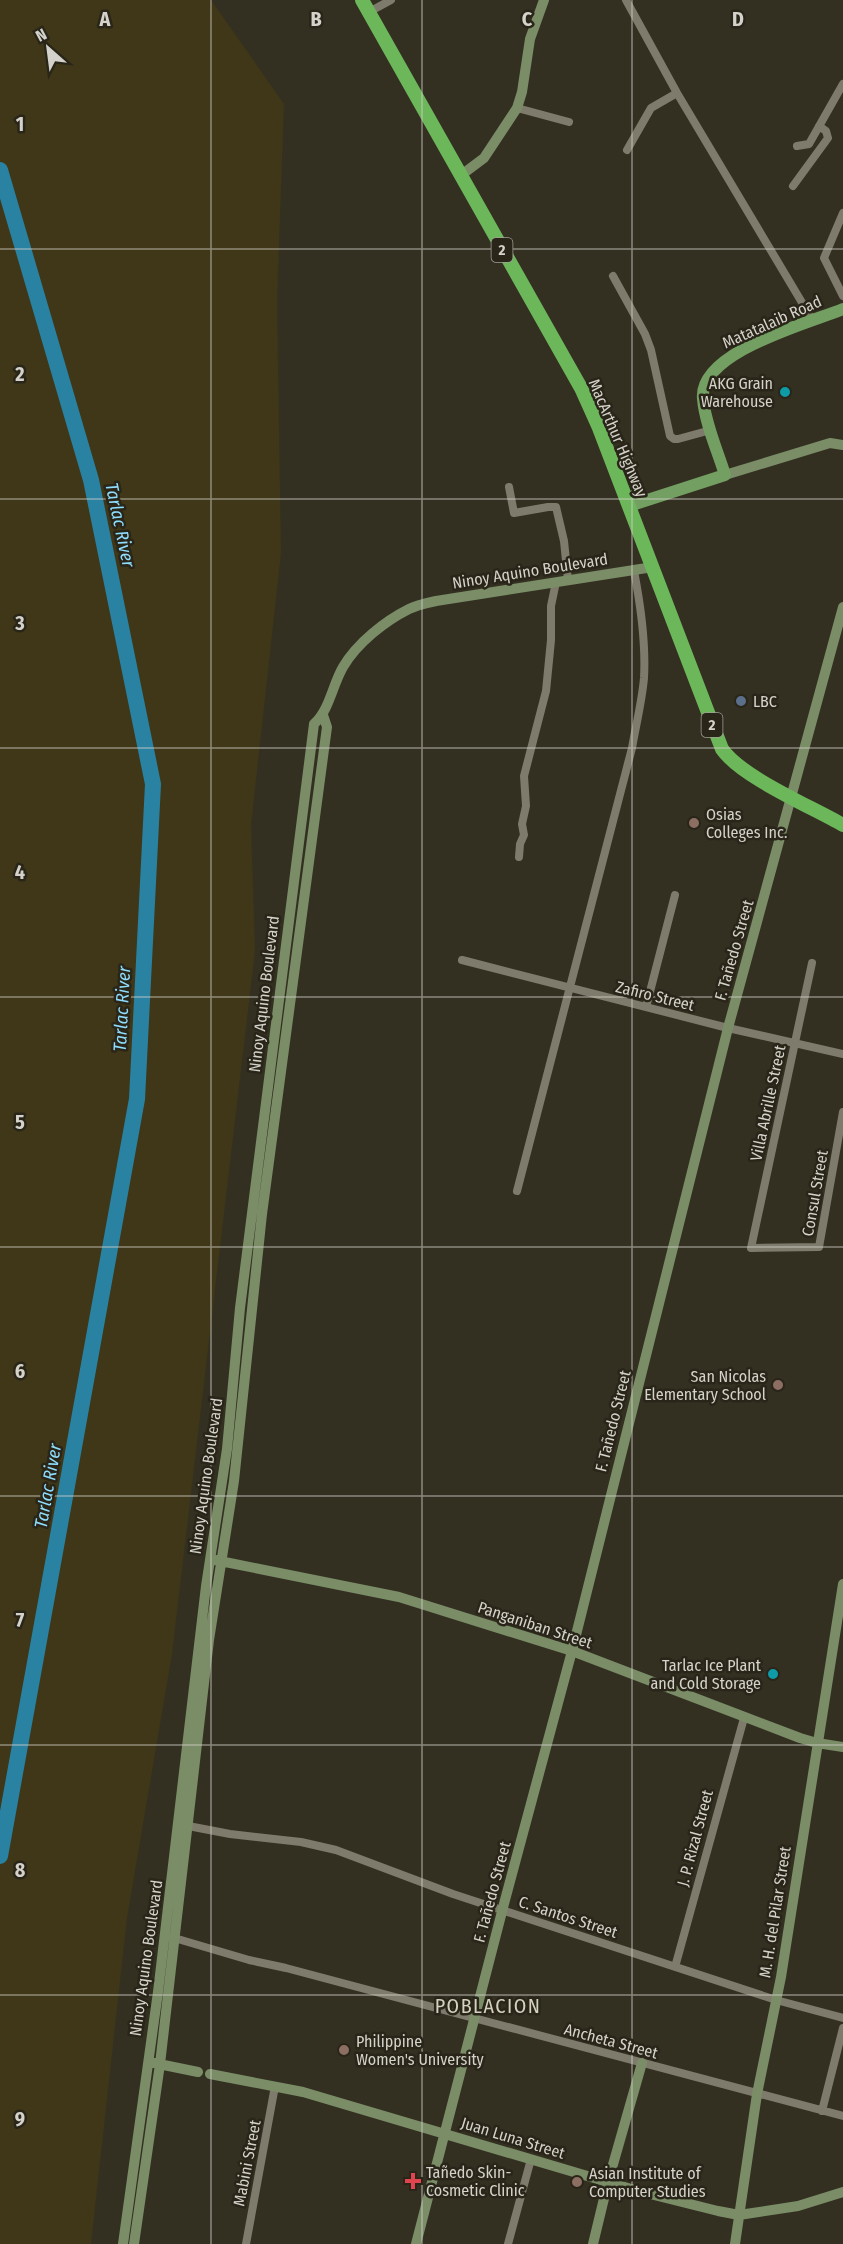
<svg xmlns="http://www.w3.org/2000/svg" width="843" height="2244" viewBox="0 0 843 2244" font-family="'Fira Sans Condensed',sans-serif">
<rect width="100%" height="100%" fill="#333022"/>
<!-- sand -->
<path fill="#3f3717" d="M0 0H211L284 104 277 301 281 553 251 825 255 951 172 1654 127 1918 91 2244H0Z"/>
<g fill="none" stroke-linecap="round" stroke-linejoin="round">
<!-- river -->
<path stroke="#2982a2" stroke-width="16" d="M0 170 91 480 153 784 137 1099 0 1856"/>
<!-- street -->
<path stroke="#7f7b6c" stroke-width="8" d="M626 0 677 93 813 321
M369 12 391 0
M517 108 569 122
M797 146 809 144 843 84
M627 150 651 108 677 93
M793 186 828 138 826 131 819 126
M843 213 824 258 843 296
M613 276 645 334 651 350 670 436 674 439H678L711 430
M509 487 514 513 548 507H556L564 541 568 580
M519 857 520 844 524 835 522 824 526 806 524 776 546 691 551 640V606L556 582
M462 960 728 1028 843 1054
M812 963 751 1248 819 1247 843 1112
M646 1007 675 895
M517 1191 632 748C636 725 642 701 644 678 646 642 641 607 634 571
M183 1825 230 1834 301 1842 336 1850 453 1894 776 2000 843 2018
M171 1937 249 1960 286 1968 843 2116
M675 1967 744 1718
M822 2111 843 2028
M246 2244 275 2086
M508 2244 531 2159"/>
<!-- secondary -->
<path stroke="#7a8d67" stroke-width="10" d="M460 176 484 158 517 108 522 92 530 39 544 0
M725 475 830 443 843 445
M215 1560 399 1597 572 1651 800 1738 817 1743 843 1747
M154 2063 198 2072
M210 2074 303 2092 638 2191 718 2211 739 2215 798 2206 843 2192
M123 2244 158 1992 206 1586 227 1449 240 1308 314 724C330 709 332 686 343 667 357 643 385 621 409 609 417 605 427 603 436 601L653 567
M134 2244 160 2064 209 1640 234 1481 262 1214 327 727 323 715
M416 2244 505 1900 572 1651 728 1028 843 607
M593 2244 608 2182 642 2063
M735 2244 757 2094 781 1977 843 1584"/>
<!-- primary -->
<path stroke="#749f62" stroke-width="12" d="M629 506 725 475C718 452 705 423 703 399 698 352 809 323 843 309"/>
<!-- highway -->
<path stroke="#6db75b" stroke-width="14" d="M362 0 581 388 599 428 722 749C741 777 812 807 843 825"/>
</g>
<!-- grid -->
<path fill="none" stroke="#d4d2ca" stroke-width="1.5" stroke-opacity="0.55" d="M211 0V2244M422 0V2244M632 0V2244M0 249H843M0 499H843M0 748H843M0 997H843M0 1247H843M0 1496H843M0 1745H843M0 1995H843"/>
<!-- markers -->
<g fill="#0f9aa8" stroke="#292619" stroke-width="2">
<circle cx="785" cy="392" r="6"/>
<circle cx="773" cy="1674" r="6"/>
</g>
<circle fill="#5c6f8a" stroke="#292619" stroke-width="2" cx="741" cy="701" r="6"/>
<g fill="#8d6e63" stroke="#292619" stroke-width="2">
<circle cx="694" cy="823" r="6"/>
<circle cx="778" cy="1385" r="6"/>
<circle cx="344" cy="2050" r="6"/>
<circle cx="577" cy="2182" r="6"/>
</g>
<path fill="#e0444e" stroke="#292619" stroke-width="2" d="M410 2172h6v6h6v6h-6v6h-6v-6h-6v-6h6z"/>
<g text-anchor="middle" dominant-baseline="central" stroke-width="5" stroke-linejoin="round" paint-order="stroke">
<!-- shield labels -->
<g fill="#292619" stroke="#a19e95" stroke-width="1.5">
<rect x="491.5" y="238" width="21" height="24" rx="4.5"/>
<rect x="701.5" y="713" width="21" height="24" rx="4.5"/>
</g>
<g font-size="15" font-weight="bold" fill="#d4d2ca">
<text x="502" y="250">2</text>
<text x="712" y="725">2</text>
</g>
<!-- street labels -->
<g font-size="16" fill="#d4d2ca" stroke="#292619">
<text transform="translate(772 322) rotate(-24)">Matatalaib Road</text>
<text transform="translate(618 438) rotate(67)">MacArthur Highway</text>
<text transform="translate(530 571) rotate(-9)">Ninoy Aquino Boulevard</text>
<text transform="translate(734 950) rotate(-74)">F. Tañedo Street</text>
<text transform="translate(264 994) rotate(-83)">Ninoy Aquino Boulevard</text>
<text transform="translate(655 996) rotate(14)">Zafiro Street</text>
<text transform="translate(768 1103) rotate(-78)">Villa Abrille Street</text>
<text transform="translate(815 1193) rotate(-80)">Consul Street</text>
<text transform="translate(613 1421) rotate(-76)">F. Tañedo Street</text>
<text transform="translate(206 1476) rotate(-82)">Ninoy Aquino Boulevard</text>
<text transform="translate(535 1625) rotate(18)">Panganiban Street</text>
<text transform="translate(695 1838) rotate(-75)">J. P. Rizal Street</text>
<text transform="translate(492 1892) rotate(-75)">F. Tañedo Street</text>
<text transform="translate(775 1912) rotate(-81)">M. H. del Pilar Street</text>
<text transform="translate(568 1917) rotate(18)">C. Santos Street</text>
<text transform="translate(146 1958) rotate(-82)">Ninoy Aquino Boulevard</text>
<text transform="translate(611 2041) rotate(15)">Ancheta Street</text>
<text transform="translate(513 2138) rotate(17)">Juan Luna Street</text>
<text transform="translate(247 2163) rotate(-79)">Mabini Street</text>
</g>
<!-- poi labels -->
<g font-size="16" fill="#d4d2ca" stroke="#292619" text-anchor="start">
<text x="773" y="383" text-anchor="end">AKG Grain<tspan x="773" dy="18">Warehouse</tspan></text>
<text x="753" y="701">LBC</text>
<text x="706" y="814">Osias<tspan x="706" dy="18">Colleges Inc.</tspan></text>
<text x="766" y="1376" text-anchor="end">San Nicolas<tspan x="766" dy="18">Elementary School</tspan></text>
<text x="761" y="1665" text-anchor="end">Tarlac Ice Plant<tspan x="761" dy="18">and Cold Storage</tspan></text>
<text x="356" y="2041">Philippine<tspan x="356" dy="18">Women's University</tspan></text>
<text x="426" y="2172">Tañedo Skin-<tspan x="426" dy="18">Cosmetic Clinic</tspan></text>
<text x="589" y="2173">Asian Institute of<tspan x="589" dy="18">Computer Studies</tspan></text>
</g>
<!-- water labels -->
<g font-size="18" font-style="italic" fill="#8fddfd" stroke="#292619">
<text transform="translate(120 525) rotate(78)">Tarlac River</text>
<text transform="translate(122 1009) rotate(-87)">Tarlac River</text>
<text transform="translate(48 1486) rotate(-80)">Tarlac River</text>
</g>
<!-- quarter labels -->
<g font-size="20" letter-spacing="1.5" fill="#d5d0bf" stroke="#292619">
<text x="488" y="2006">POBLACION</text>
</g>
</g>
<g font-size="20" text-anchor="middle" font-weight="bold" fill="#d4d2ca" stroke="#292619" stroke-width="5" stroke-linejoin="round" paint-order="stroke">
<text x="105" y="26">A</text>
<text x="316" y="26">B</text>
<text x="527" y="26">C</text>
<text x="738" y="26">D</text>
<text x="20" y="131">1</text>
<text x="20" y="381">2</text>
<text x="20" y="630">3</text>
<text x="20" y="879">4</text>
<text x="20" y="1129">5</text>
<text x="20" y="1378">6</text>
<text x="20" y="1627">7</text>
<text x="20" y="1877">8</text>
<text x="20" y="2126">9</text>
</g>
<!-- north arrow -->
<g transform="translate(48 48) rotate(332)" stroke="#292619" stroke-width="4.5" paint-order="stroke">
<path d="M0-4.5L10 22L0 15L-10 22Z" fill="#d4d2ca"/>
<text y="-9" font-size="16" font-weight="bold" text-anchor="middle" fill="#d4d2ca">N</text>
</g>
</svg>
